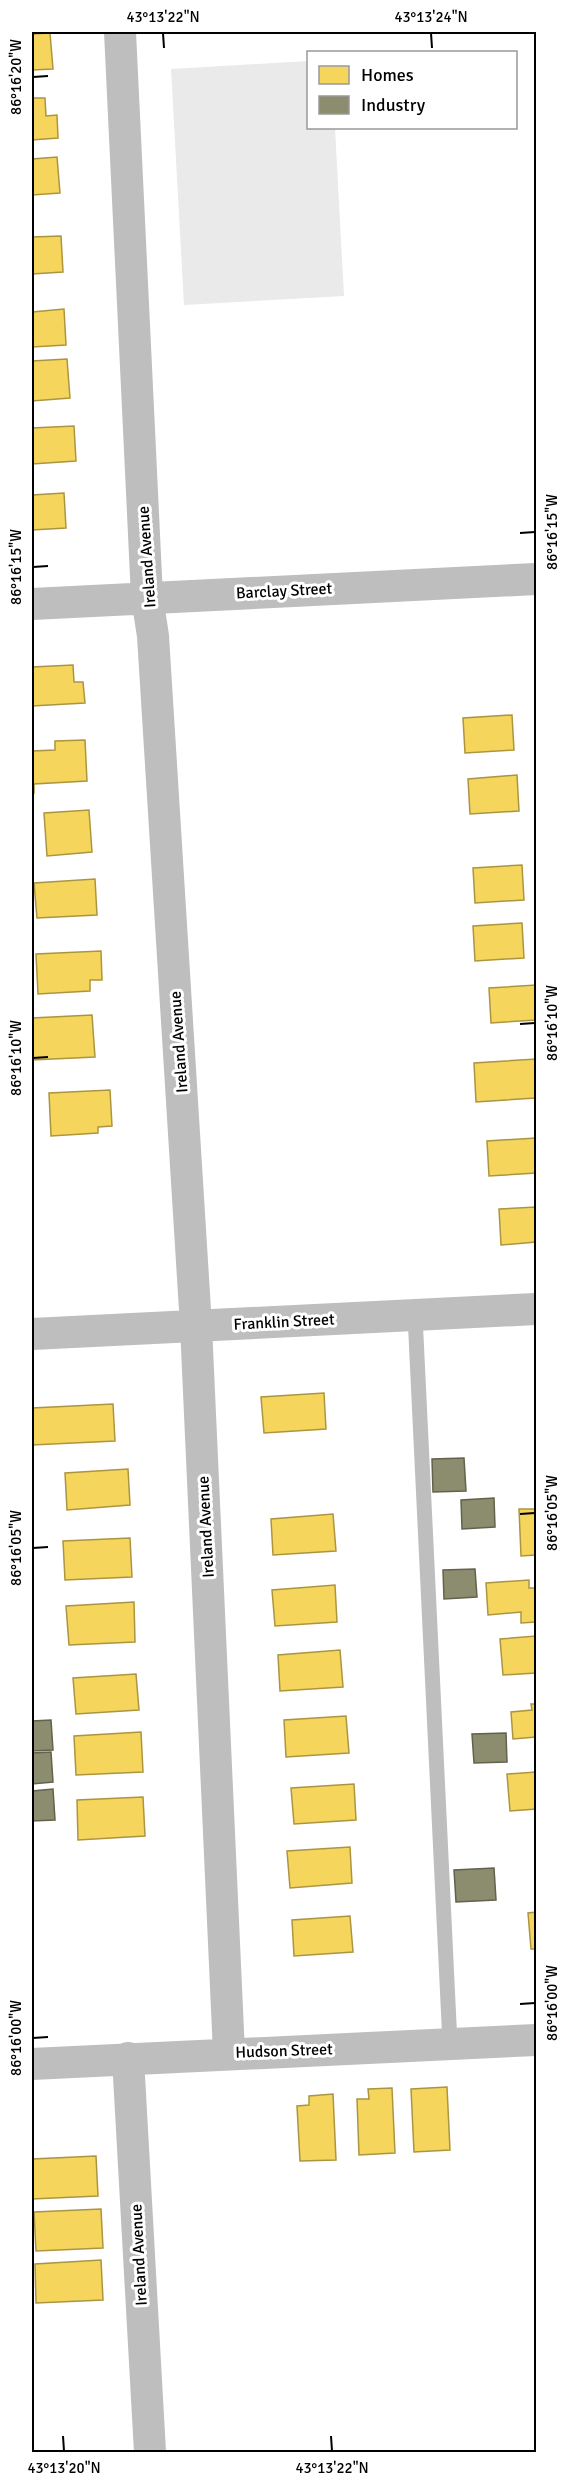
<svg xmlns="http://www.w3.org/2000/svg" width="568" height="2484" viewBox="0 0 568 2484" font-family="Signika,sans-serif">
<rect width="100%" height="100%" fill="#fff"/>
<!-- garden -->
<path fill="#eaeaea" d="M308 61V128H335L344 296 184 305 171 69Z"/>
<!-- homes -->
<path fill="#f6d55c" stroke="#ac9540" stroke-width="1.5" d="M50 33 53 69 32 70V34Z
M32 98H45L46 116 57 115 58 138 32 140Z
M57 157 60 193 32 195V159Z
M61 236 63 272 32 274V237Z
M64 309 66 345 32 347V312Z
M67 359 70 398 32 401V361Z
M74 426 76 461 32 464V428Z
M64 493 66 528 32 530V495Z
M73 665 74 682H83L85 703 32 706V667Z
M512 715 514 750 465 753 463 718Z
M85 740 87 781 34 784V793H32V751L55 750V741Z
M517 775 519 811 470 814 468 779Z
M89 810 92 852 47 856 44 813Z
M522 865 524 900 475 903 473 868Z
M95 879 97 915 37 918 34 883Z
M522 923 524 958 475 961 473 926Z
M101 951 102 980H90V991L38 994 36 954Z
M536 985V1020L491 1023 489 988Z
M92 1015 95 1057 32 1060V1018Z
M536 1059V1098L476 1102 474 1063Z
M110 1090 112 1126 98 1127V1133L51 1136 49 1093Z
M536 1138V1173L489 1176 487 1141Z
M536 1207V1242L501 1245 499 1209Z
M324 1393 326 1429 264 1433 261 1397Z
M113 1404 115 1441 32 1445V1408Z
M128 1469 130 1505 67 1510 65 1473Z
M519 1509H536V1555L521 1556Z
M333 1514 336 1551 273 1555 271 1519Z
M130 1538 132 1577 65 1580 63 1541Z
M529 1580V1588H536V1622L521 1623V1612L488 1615 486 1583Z
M335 1585 337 1622 275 1626 272 1590Z
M134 1602 135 1642 69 1645 66 1606Z
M536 1636V1673L503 1675 500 1639Z
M340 1650 343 1687 280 1691 278 1655Z
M136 1674 139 1710 76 1714 73 1678Z
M531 1704H536V1737L513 1739 511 1712 532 1710Z
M346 1716 349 1753 286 1757 284 1720Z
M141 1732 143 1772 76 1775 74 1736Z
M536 1772V1809L510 1811 507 1774Z
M354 1784 356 1820 294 1824 291 1788Z
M143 1797 145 1836 78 1840 77 1800Z
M350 1847 352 1883 290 1888 287 1851Z
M536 1912V1949H531L528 1913Z
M350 1916 353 1952 294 1956 292 1920Z
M447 2087 450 2150 414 2152 411 2089Z
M392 2088 395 2153 359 2155 357 2099H369L368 2089Z
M333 2094 336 2160 300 2161 297 2106 309 2105V2096Z
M96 2156 98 2196 32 2199V2159Z
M101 2209 103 2248 36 2251 34 2212Z
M101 2260 103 2300 36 2303 35 2264Z"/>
<!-- industry -->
<path fill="#8c8c6e" stroke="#62624d" stroke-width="1.5" d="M464 1458 466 1491 433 1492 432 1459Z
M494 1498 495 1527 462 1529 461 1500Z
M475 1569 477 1597 444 1599 443 1570Z
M51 1720 53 1750 32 1751V1721Z
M506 1733 507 1762 474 1763 472 1734Z
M51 1752 53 1782 32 1784V1753Z
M53 1789 55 1820 32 1821V1791Z
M494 1868 496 1900 456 1902 454 1870Z"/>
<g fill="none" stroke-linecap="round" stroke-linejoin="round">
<!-- service -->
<path stroke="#bebebe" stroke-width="15" d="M415 1315 450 2044"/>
<!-- minor -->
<path stroke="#bebebe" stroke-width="32" d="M120 32 147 597 153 636 196 1326 229 2053
M32 604 536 579
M32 1334 536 1309
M128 2058 150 2452
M32 2064 536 2040"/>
</g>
<!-- ticks -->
<path fill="none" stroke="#000" stroke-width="2" d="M163 33 164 48M431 33 432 48M33 77 48 76M520 533 535 532M33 567 48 566M520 1024 535 1023M33 1058 48 1057M520 1514 535 1513M33 1548 48 1547M520 2004 535 2003M33 2038 48 2037M63 2436 64 2451M331 2436 332 2451"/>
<g text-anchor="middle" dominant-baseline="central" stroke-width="6" stroke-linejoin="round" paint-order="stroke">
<!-- street labels -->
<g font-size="16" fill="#000" stroke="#fff">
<text transform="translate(147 557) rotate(-94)">Ireland Avenue</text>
<text transform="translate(284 591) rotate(-3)">Barclay Street</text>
<text transform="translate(179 1042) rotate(-94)">Ireland Avenue</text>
<text transform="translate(284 1322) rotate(-3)">Franklin Street</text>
<text transform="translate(206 1527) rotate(-93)">Ireland Avenue</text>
<text transform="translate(284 2051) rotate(-2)">Hudson Street</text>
<text transform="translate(139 2255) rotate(-93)">Ireland Avenue</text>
</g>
</g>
<!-- border -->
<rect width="568" height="2484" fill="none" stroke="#ffffff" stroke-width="66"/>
<!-- legend -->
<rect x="307" y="51" width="210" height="78" fill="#ffffff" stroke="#999999" stroke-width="1.5"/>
<rect x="319" y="66" width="30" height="18" fill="#f6d55c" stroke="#999999" stroke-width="1.5"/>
<text x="361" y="81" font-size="18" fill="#000000">Homes</text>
<rect x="319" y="96" width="30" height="18" fill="#8c8c6e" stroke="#999999" stroke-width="1.5"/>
<text x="361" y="111" font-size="18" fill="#000000">Industry</text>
<rect x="33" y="33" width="502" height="2418" fill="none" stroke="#000" stroke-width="2"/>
<g font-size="15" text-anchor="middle" fill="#000">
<text x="163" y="22">43°13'22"N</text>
<text x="431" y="22">43°13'24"N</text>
<text transform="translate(16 77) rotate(-90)" y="5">86°16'20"W</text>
<text transform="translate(552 532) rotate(-90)" y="5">86°16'15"W</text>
<text transform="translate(16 567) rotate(-90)" y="5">86°16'15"W</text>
<text transform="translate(552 1023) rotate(-90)" y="5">86°16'10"W</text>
<text transform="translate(16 1058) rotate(-90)" y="5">86°16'10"W</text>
<text transform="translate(552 1513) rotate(-90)" y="5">86°16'05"W</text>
<text transform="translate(16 1548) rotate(-90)" y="5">86°16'05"W</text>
<text transform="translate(552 2003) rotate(-90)" y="5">86°16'00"W</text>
<text transform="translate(16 2038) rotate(-90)" y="5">86°16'00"W</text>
<text x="64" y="2473">43°13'20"N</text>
<text x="332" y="2473">43°13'22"N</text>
</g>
</svg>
